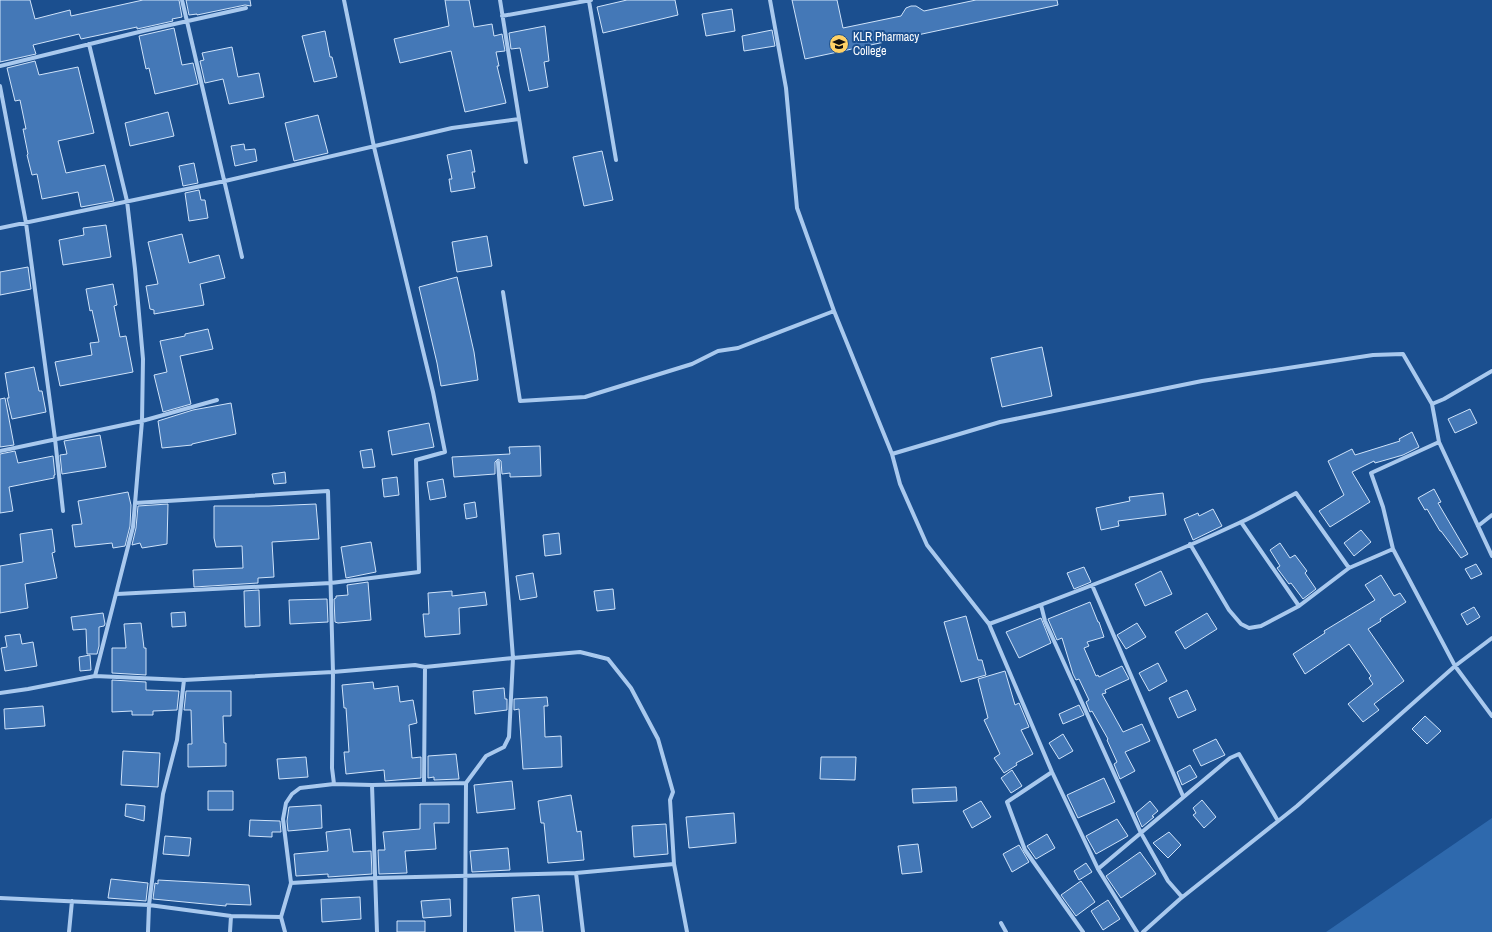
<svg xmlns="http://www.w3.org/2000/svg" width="1492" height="932" viewBox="0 0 1492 932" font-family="'Archivo Narrow',sans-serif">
<rect width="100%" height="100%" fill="#1b4f8f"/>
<!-- green -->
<path fill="#2e69ad" d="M1492 818V932H1326Z"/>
<!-- building -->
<path fill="#4478b7" stroke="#cfe3fa" d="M0 0H30L35 19 70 10 71 16 143 0H179L182 17 172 19 173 21 137 29V27L81 39 79 34 33 45 36 54 0 62Z
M186 0H250L251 6 245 5 197 15V14L189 15Z
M445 0H469L474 27 492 24 494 36 502 34 505 51 496 52 499 66H497L506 103 465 112 451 51 400 63 394 39 449 26Z
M627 0H675L678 15 603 33 597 7Z
M792 0H837L843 28 901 16 906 8 911 6H916L924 11 976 0H1057L1058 5 805 59Z
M732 9 735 31 706 36 702 14Z
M545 26 549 61 544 62 548 87 529 91 520 48 511 49 509 33Z
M174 28 182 65 193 63 198 84 155 94 149 68 146 69 139 36Z
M772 30 775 46 744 51 742 36Z
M325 31 330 57H332L337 77 314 82 302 36Z
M232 47 238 77 259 73 264 97 229 104 223 79 205 83 200 61 204 60 202 53Z
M35 61 39 75 78 67 94 133 58 141 66 173 105 165 114 201 81 207 78 192 42 199 37 174 32 175 27 155 28 154 23 129H26L20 100 15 101 7 68Z
M168 112 174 136 130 146 125 123Z
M318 115 328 153 294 161 285 123Z
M244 144 245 150 255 149 257 161 235 166 231 146Z
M471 150 475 172H472L475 188 451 192 449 179H452L447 155Z
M602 151 613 200 584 206 573 157Z
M194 163 198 183 183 186 179 166Z
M199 190 201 200H205L208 218 189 221 185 193Z
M106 225 111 257 63 265 59 240 84 235 83 228Z
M182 234 189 263 219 255 225 278 200 284 204 305 154 314V310L150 309 146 286 158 284 148 242Z
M487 236 492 266 457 272 452 242Z
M28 267 31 289 0 295V272Z
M457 277 474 352 478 380 441 386 437 363 419 287Z
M113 284 117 305 114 306 120 337 126 336 133 372 60 386 55 362 92 355 90 343 99 342 92 310 90 311 86 289Z
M208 329 213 349 180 356 191 404 163 412 154 375 167 372 160 341 185 336V334Z
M1042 347 1052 396 1002 407 991 358Z
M34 367 39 391H42L46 412 12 419 7 398H9L5 373Z
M5 398 14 445 0 447V399Z
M231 403 236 434 192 444V445L162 448 158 421 193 410Z
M1470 409 1477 423 1455 433 1448 419Z
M429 423 434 447 392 455 388 431Z
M1412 432 1419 447 1403 455 1375 463 1374 461 1352 472 1370 502 1330 527 1319 511 1344 495 1328 461 1352 449 1355 455 1400 441 1399 439Z
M100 435 106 467 62 474 60 455 67 454 64 441Z
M540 446 541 476 510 477V473L502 474 501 461 498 459 495 462V474L454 477 452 457 510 454 509 447Z
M372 449 375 467 363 468 360 451Z
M15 451 18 463 53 456 55 475H54V478L9 487 13 511 0 513V454Z
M285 472 286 483 274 484 272 474Z
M397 477 399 495 384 497 382 479Z
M443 479 446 497 430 500 427 482Z
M1434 489 1441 502 1438 503 1468 554 1461 558 1441 531H1440L1427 509 1425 510 1418 498Z
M128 492 131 505 130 526 125 546 113 548 112 543 75 547 72 525 82 524 78 501Z
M1163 493 1166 515 1118 521 1119 526 1101 530 1096 508 1130 501 1129 497Z
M475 502 477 517 466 519 464 504Z
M168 504 167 544 142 548 140 543 132 545 136 528 138 506Z
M316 504 319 539 272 542 274 577 258 578V583L194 587 193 570 243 568 242 546 216 547 214 538V506H269Z
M1213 509 1222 526 1193 540 1184 519 1198 513 1199 516Z
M52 529 55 552 52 553 57 578 25 584 28 608 0 613V566L23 562 20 534Z
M1361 530 1371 542 1354 556 1344 543Z
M559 533 561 554 545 556 543 535Z
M371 542 376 572 346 578 341 547Z
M1280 543 1290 558 1295 555 1307 571 1305 573 1316 589 1303 599 1291 583 1289 584 1277 568 1280 566 1270 550Z
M1476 564 1482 574 1471 579 1465 569Z
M1084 567 1091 582 1074 589 1067 573Z
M1161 571 1172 594 1145 606 1135 584Z
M533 573 537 597 520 600 516 576Z
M1381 575 1394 596 1400 593 1406 602 1380 619 1381 621 1368 629 1404 681 1374 704 1379 710 1363 722 1348 704 1373 684 1369 678 1371 676 1349 644 1305 674 1293 654 1325 633 1324 631 1375 600 1365 585Z
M368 582 371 620 338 623 335 622 334 599 336 598V596L348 595 347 585Z
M613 589 615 609 597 611 594 591Z
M259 590 260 626 245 627 244 591Z
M452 591V596L485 592 487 605 459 608 460 634 425 637 423 614H429L428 593Z
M327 599 328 622 290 624 289 600Z
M1090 602 1098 622H1099L1104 637 1087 642 1089 646 1084 648 1096 676 1098 675 1099 677 1122 666 1129 679 1105 690 1106 693 1102 694 1123 732 1142 724 1150 741 1125 752 1135 771 1120 779 1114 764 1117 762 1107 740 1108 739 1092 711 1090 712 1086 702 1089 700 1079 679 1076 680 1073 674 1062 638 1057 640 1048 619Z
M1474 607 1480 617 1467 625 1461 614Z
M185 612 186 626 172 627 171 613Z
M103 613 105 624 104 626 99 627V646L97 654H87L86 629 73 630 71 617Z
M1207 613 1217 629 1185 649 1175 632Z
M966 616 978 660H982L986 675 961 682 944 622Z
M1041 618 1051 643 1019 658 1006 632Z
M141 623 144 648H146V675L112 673V648H126L124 624Z
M1137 623 1146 637 1126 649 1117 635Z
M20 634 22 644 33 642 37 666 5 671 1 648 7 647 5 636Z
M90 655 91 670 80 671 79 657Z
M1158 663 1167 681 1149 691 1139 673Z
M1005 671 1015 705 1019 703 1029 727 1021 730 1033 754 1016 763 1017 765 1004 773 994 758 1000 754 984 720 988 718 978 679Z
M112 680 146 682V690L179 691 177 710 153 711V715H132V711L112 712Z
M373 682 374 689 398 686 400 702 413 700 417 723 409 725 412 758 421 757V778L385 781 384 770 346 774 344 752H349L346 708H344L342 685Z
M504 688 505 699H507V710L475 714 473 691Z
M1187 690 1196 710 1178 718 1169 698Z
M186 691H231V716H223L224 743H226V766L188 767V744H192L191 710H184Z
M547 697 548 706H544L545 737 561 736 562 767 523 769 519 709 514 710V699Z
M1079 705 1084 715 1063 724 1059 714Z
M43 706 45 726 5 729 4 709Z
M1425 716 1441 731 1427 744 1412 729Z
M1063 734 1073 751 1059 759 1049 743Z
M1216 739 1225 755 1201 766 1193 750Z
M123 751 160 753 158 787 121 785Z
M456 754 459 779 434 780V777L428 778V756Z
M306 757 308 777 279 779 277 759Z
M821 757H856L855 780 820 779Z
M1190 765 1197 777 1182 785 1177 772Z
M1012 770 1022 786 1011 793 1001 778Z
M1104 778 1115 802 1078 818 1067 795Z
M512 781 515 809 477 813 474 785Z
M956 787 957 801 913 803 912 789Z
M208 791H233V810H208Z
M571 795 577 832 581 831 584 860 548 863 544 823H541L538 801Z
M1202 800 1216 817 1204 828 1193 815 1196 813 1193 808Z
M981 801 991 817 972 828 963 811Z
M1150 801 1158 811 1152 816 1154 817 1142 827 1136 813Z
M126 804 145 806 144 821 125 816Z
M420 804H449V823H434L436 849 405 851 407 873 379 874 378 850H385L383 832 420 829Z
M321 805 322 828 288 831 287 821 289 807Z
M734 813 736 843 689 848 686 817Z
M1117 819 1128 836 1096 854 1086 836Z
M250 820 280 821 281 832H272V837L249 836Z
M666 824 668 854 634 857 632 826Z
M350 829 353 852 371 851 372 874 328 877V874L296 876 294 854 328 851 326 832Z
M1169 832 1181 845 1168 858 1153 843Z
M1047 834 1055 848 1036 859 1027 846Z
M165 836 191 838 189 856 163 854Z
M918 844 922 872 902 874 898 846Z
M1019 845 1029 862 1012 872 1003 854Z
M508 848 510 870 472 872 470 851Z
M1140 852 1156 874 1121 898 1106 876Z
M1086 863 1092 872 1079 880 1074 871Z
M111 879 148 883 146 901 108 898Z
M158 880 249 885 251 905 226 904V906L153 899 155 883 158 884Z
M1081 881 1095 902 1076 916 1061 895Z
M539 895 543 932H515L512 898Z
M360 897 361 919 322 922 321 899Z
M450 899 451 916 423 918 421 901Z
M1108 900 1120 919 1103 930 1091 911Z
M397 921H425V932H397Z"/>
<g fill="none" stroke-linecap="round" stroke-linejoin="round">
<!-- street -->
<path stroke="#a9c9ee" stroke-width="4" d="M182 0 242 257
M500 0 526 162
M770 0 786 88 797 208 834 311
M589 1 616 160
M502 16 591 0
M89 44 127 201 135 269 143 359 142 421 133 527 95 676
M0 66 143 31 246 8
M0 86 26 223 55 439 63 511
M0 228 225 181 452 128 519 119
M503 292 520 401 585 397 692 364 718 351 738 348 834 311 892 454 900 484 927 545 989 624 1052 772 1098 869 1137 932
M1432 404 1444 399 1492 371
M1439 442 1371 473 1383 507 1393 549 1455 666 1492 716
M0 451 142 421 217 400
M892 454 1000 422 1202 381 1373 355 1403 354 1432 404 1439 442 1492 556
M135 503 328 491 333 672 332 768 334 784
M1241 522 1299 606
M1478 526 1492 515
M1190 544 1229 610 1241 624 1249 628 1261 626 1299 606 1349 568 1393 549
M1092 585 1183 796
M117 594 331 583 419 572 416 460 445 452 433 392 374 147 344 0
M1041 605 1045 621 1141 833 1168 881 1182 897
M989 624C1074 593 1158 561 1239 523 1259 514 1277 503 1296 493L1349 568
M0 693 28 689 95 676 184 680 333 672 415 665 425 667 513 658 498 462
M1052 772 1007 802 1025 850 1083 932
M424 784 425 667
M372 785 377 932
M1098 869 1230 758 1239 754 1278 821
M576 873 583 932
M291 883 374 878 576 873 674 864
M0 898 149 905 231 916 281 917
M1001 923 1006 932
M69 932 72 901
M148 932 149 905 163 794 177 740 184 680
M230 932 231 916
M285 932 281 917 291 883 283 819 286 803 292 794 300 788 334 784 372 785 466 783
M465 932 466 783 486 756 504 747 509 737 513 658 580 652 608 659 631 688 658 739 673 792 670 800 674 864 687 932
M1143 932 1180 899 1297 806 1455 666 1492 638"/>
</g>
<!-- icons -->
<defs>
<g id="university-disc" transform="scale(1)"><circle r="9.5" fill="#ffd166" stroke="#1b4f8f"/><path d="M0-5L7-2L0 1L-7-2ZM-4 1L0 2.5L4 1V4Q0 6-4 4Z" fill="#111"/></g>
</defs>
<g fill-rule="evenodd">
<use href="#university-disc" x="839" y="44"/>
</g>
<g text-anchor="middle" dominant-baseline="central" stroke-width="4" stroke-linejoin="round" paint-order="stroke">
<!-- poi labels -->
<g font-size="12" fill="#fff" stroke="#1b4f8f" text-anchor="start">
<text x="853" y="37">KLR Pharmacy<tspan x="853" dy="14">College</tspan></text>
</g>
</g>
</svg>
